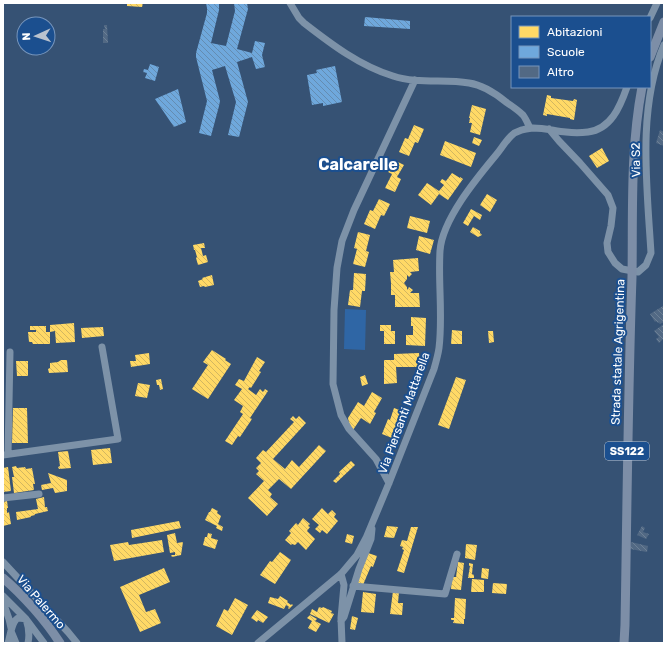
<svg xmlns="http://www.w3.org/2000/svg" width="667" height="646" viewBox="0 0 667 646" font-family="Rubik,sans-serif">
<defs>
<pattern id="homes-back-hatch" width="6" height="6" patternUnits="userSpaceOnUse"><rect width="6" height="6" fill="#ffd966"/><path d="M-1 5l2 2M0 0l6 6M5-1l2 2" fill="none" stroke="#d2b660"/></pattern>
<pattern id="schools-back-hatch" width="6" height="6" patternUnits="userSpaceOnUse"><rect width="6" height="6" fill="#6fa8dc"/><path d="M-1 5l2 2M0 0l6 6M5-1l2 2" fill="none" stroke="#648cb1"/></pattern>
<pattern id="building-back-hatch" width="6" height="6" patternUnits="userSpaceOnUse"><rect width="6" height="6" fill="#526984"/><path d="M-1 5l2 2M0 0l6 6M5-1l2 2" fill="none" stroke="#6c8096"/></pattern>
</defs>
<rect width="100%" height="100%" fill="#365274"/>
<!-- green -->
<path fill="#2f66a5" d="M345 309 366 310 365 350 344 349Z"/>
<!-- homes -->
<path fill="url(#homes-back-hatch)" d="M127 3H143L142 7 127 6Z
M547 95 551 96V98L573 101 574 99 577 100 574 120 570 119V118L547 114V116L543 115Z
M472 105 486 109 480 135 470 132 472 123H469L470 118H469Z
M414 125 424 129 418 143 415 142 409 156 399 152 405 138 408 139Z
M474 137 482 140 479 146 472 143Z
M445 141 476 153 471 167 440 155Z
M602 148 609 161 597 168 589 156Z
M394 160 404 165 397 177 401 179 395 192 385 188 392 174 388 172Z
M452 173 460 178V177L463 179 448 200 439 194 431 205 418 195 427 183 439 191 444 185 440 182 442 179 446 181Z
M487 194 497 200 490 212 480 205Z
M379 199 390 204 384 216 381 215 375 229 364 224 370 210 373 211Z
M471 209 482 215 480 220 474 216 468 226 463 223Z
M410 216 430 221 427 233 407 228Z
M473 227 480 231V233L482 235 478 237 470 232Z
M358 232 370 235 366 251 369 252 365 267 353 264 357 249 354 248Z
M419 236 434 240 430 254 416 250Z
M204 243 205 248H201L203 256 206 255 208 262 198 265 196 258 197 257 195 250H194L193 245Z
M418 258 419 271 410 272 412 274 409 277 407 275V279L404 283 407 287V290L409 287 413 290 410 293H419L420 307H395V295H391V283L390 272H394L393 260Z
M354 273 366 274 365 291H362L360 307 348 305 350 290H353Z
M212 275 214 285 205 287 204 286 200 287 198 281 203 279 202 278Z
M411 317 426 318 425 346 406 345V335H413V326H411Z
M74 323 75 342 56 343 55 331 50 332V344H33L32 342H29L28 332H36V330H30V326H46V332H50V325Z
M380 325H391V331H395V344H384V331H380Z
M103 327 104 336 82 338 81 328Z
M452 330 462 331V344H451Z
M488 331H493L494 342 489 343Z
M212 350 226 359 225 360 231 364 208 399 192 389 208 365 203 362Z
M149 353 150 364 131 367 130 361H136L135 355Z
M419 353 420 367H396L397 383 384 384V360H394V354Z
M257 357 265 362 259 371 261 372 251 388 250 387 248 389 256 395 260 389 263 392 265 389 268 391 250 418 252 419 240 437 238 436 232 445 225 441 243 414 240 412 243 406 234 400 242 389 235 385 239 379 244 381Z
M61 360H67L68 372 49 373 48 369 50 368V363L58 362Z
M16 361H28V376H17Z
M365 375 368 384 362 386 360 377Z
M456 377 466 380 449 429 438 425Z
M161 379 163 389 160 390 159 385H157L156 380Z
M138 383 150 385 147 398 135 396Z
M372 392 382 398 374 412 376 413 370 424 361 418 353 430 349 424 348 418 358 402 364 406Z
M13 408H27L28 443H12Z
M394 408 405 412 400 424 398 423 392 438 382 434 388 419 390 420Z
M293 416 296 419 299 416 306 423 273 459 285 469 292 460 299 467 319 445 326 451 291 489 279 479 268 490 272 494 270 497 278 504 267 516 248 498 264 481 256 474 259 471 256 468 261 463 256 458 263 450 266 452 294 422 290 419Z
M110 448 112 463 93 465 91 450Z
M68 451 71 468 59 469 58 467 60 466 58 452Z
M351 461 355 465 336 483 333 481 340 474 339 472Z
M16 466 17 468 25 467 26 469 32 468 35 484H33L34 490 14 493 12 477H14L12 467Z
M8 467 11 491 3 492V468Z
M48 473 67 480V491L55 493 53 488 42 490 41 485 51 483Z
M44 497 45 507H47L48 511 35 514V515L31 516V517L17 520 16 512 38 509 36 499Z
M7 501 8 508H7V513L9 512 11 524 3 526V502Z
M212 508 218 511 217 513 221 516 218 524 223 527 222 531 216 528 217 526 205 520 209 512H210Z
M322 508 328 514 332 510 336 514 334 517 338 521 327 534 322 530 320 533 315 529 319 525 312 519Z
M303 518 310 524 308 526 310 527 307 531 315 539 306 550 298 542 295 545 292 544 291 545 285 540 291 533 289 531 296 523 298 525Z
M179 521 181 528 132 538 131 530Z
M387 526 398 527 394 538 384 537Z
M411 527H418L404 573 397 571 404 550 402 549 403 547 400 546 402 540 407 541Z
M175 533 177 543 183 542 181 555 172 557 171 555H175V552L170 553 167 535Z
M208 533 212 534 211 538 218 540 215 549 203 545 205 537H207Z
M347 534 354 536 352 544 345 542Z
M162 540 164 552 114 561 110 545 128 542 129 545Z
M466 544 477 545 475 560 465 558Z
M280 552 291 560 275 584 260 575 270 561 272 562Z
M368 553 377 556 373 567 371 566 363 585 357 582Z
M458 562 464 563 461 590 451 589 452 577H456Z
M469 563 473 564 472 574 474 575V578H468L470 566H469Z
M164 568 170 582 139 595 146 612 155 609 161 623 140 632 120 587Z
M482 568 489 569 488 579 481 578Z
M472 579 484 580V592H471Z
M493 583 507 584 506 594 492 593Z
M393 591 399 592 398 603H403L402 615 390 614Z
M363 592 376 594 374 613 361 612Z
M280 596 288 601 287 602 291 605 292 604 293 605 289 609 288 608 289 607 286 605 284 609 268 603 270 597 278 599Z
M235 598 248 605 232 635 216 626 224 609 228 611Z
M455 598 466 599 465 619H464V624L453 623 454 620H451V618H454Z
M319 607 322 608 323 607 332 611 331 613 334 614 329 623 310 614 312 609 317 612Z
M257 610 268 617 263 623 258 620 257 622 251 618Z
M310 615 317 619 315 621 321 624 316 632 308 628 312 621 307 618Z
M352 616 358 618 355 630 350 629Z"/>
<!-- schools -->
<path fill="url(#schools-back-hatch)" d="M206 3H219V10L211 43 226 46 235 11 234 3H247L248 9 237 49 252 53 255 41 265 43 262 55 265 67 256 69 252 57 237 62 248 102 239 137 228 135 236 102 225 66 212 70 220 101 219 106 211 136 199 133 207 101 196 57V53L207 13V8Z
M365 17 410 21V29L364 26Z
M150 64 159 67 155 81 145 78 147 73 143 72 144 69 148 70Z
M335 66 342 102 323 106V103L312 105 307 75 317 73 316 70Z
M178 89 186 122 174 127 155 99Z"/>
<!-- building -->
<path fill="url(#building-back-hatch)" d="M104 25H107L108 43H103V29H105Z
M660 130 664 132V146L656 143Z
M663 306 664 308V322L660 324 659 322 658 323 656 321 655 322 650 314Z
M664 324V338L659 343 656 339 659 337 654 331Z
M642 526 645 528 643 532 649 534 646 539 637 535Z
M631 542 648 546 647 552 630 549Z"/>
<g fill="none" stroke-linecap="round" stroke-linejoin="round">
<!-- minor -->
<path stroke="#7d92a8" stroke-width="7" d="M290 3 299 18 304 23C331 44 360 66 393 76 417 84 444 79 469 83 483 85 495 93 506 102 512 106 518 110 523 115 526 119 528 124 530 128
M650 18 657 3
M549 129 559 141 580 163 608 195 613 208 611 226 607 243 608 252 615 263 622 269 638 272 646 265 651 253C647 186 637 108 664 45
M8 454 10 352
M3 455 118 439 102 347
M389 483 376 459 349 429 341 415 333 384 334 310 337 268 342 241 354 210 415 80
M3 498 39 494
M3 562 68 632 77 643
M341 574 344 585 341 618 342 643
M353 586 445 594 457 554
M3 596 26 619 44 643
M3 602 9 619 11 628
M341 621 344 617 359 569 371 539 372 529
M11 631 16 643
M8 643C10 637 12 619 19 618 21 618 25 619 26 619 29 628 30 634 28 643
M258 643 341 574 357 555 366 538 389 483 434 369C436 362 438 355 439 348 443 316 438 283 440 251 442 220 476 179 496 155 501 149 505 142 511 136 517 130 525 129 533 128 545 128 555 131 566 132 573 133 581 133 588 132 611 129 620 107 627 87"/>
<!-- major -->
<path stroke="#7d8ea7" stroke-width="9" d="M650 57 664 22
M3 578C23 595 46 621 60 643
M624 643 625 625C627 509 628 393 632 277 633 214 630 150 642 87"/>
</g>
<g text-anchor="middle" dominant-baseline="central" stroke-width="4" stroke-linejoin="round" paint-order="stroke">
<!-- shield labels -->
<rect fill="#1b4f8f" stroke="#bbcadd" stroke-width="1" x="605" y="442" width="44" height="18" rx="3"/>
<g font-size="11" font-weight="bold" fill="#fff">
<text x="627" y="451">SS122</text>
</g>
<!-- street labels -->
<g font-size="12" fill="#fff" stroke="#1b4f8f">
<text transform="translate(636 160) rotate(-91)">Via S2</text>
<text transform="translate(618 352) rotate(-88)">Strada statale Agrigentina</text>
<text transform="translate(404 413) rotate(-70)">Via Piersanti Mattarella</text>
<text transform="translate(41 602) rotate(49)">Via Palermo</text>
</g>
<!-- district labels -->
<g font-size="16" font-weight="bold" fill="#fff" stroke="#1b4f8f">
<text x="358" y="164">Calcarelle</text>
</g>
</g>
<!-- border -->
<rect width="667" height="646" fill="none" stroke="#ffffff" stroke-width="8"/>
<!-- legend -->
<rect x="511" y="16" width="140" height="72" fill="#1b4f8f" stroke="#7695bc"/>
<rect x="519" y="26" width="20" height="12" fill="#ffd966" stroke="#7695bc"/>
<text x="547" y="36" font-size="12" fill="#ffffff">Abitazioni</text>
<rect x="519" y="46" width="20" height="12" fill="#6fa8dc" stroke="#7695bc"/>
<text x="547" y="56" font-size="12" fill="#ffffff">Scuole</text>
<rect x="519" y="66" width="20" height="12" fill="#526984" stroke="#7695bc"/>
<text x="547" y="76" font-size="12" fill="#ffffff">Altro</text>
<!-- north arrow -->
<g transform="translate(36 36) rotate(267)"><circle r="19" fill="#1b4f8f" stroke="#7695bc"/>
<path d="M0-3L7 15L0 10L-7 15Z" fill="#b9c2ce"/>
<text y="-6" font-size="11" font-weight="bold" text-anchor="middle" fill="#ffffff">N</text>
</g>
</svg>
